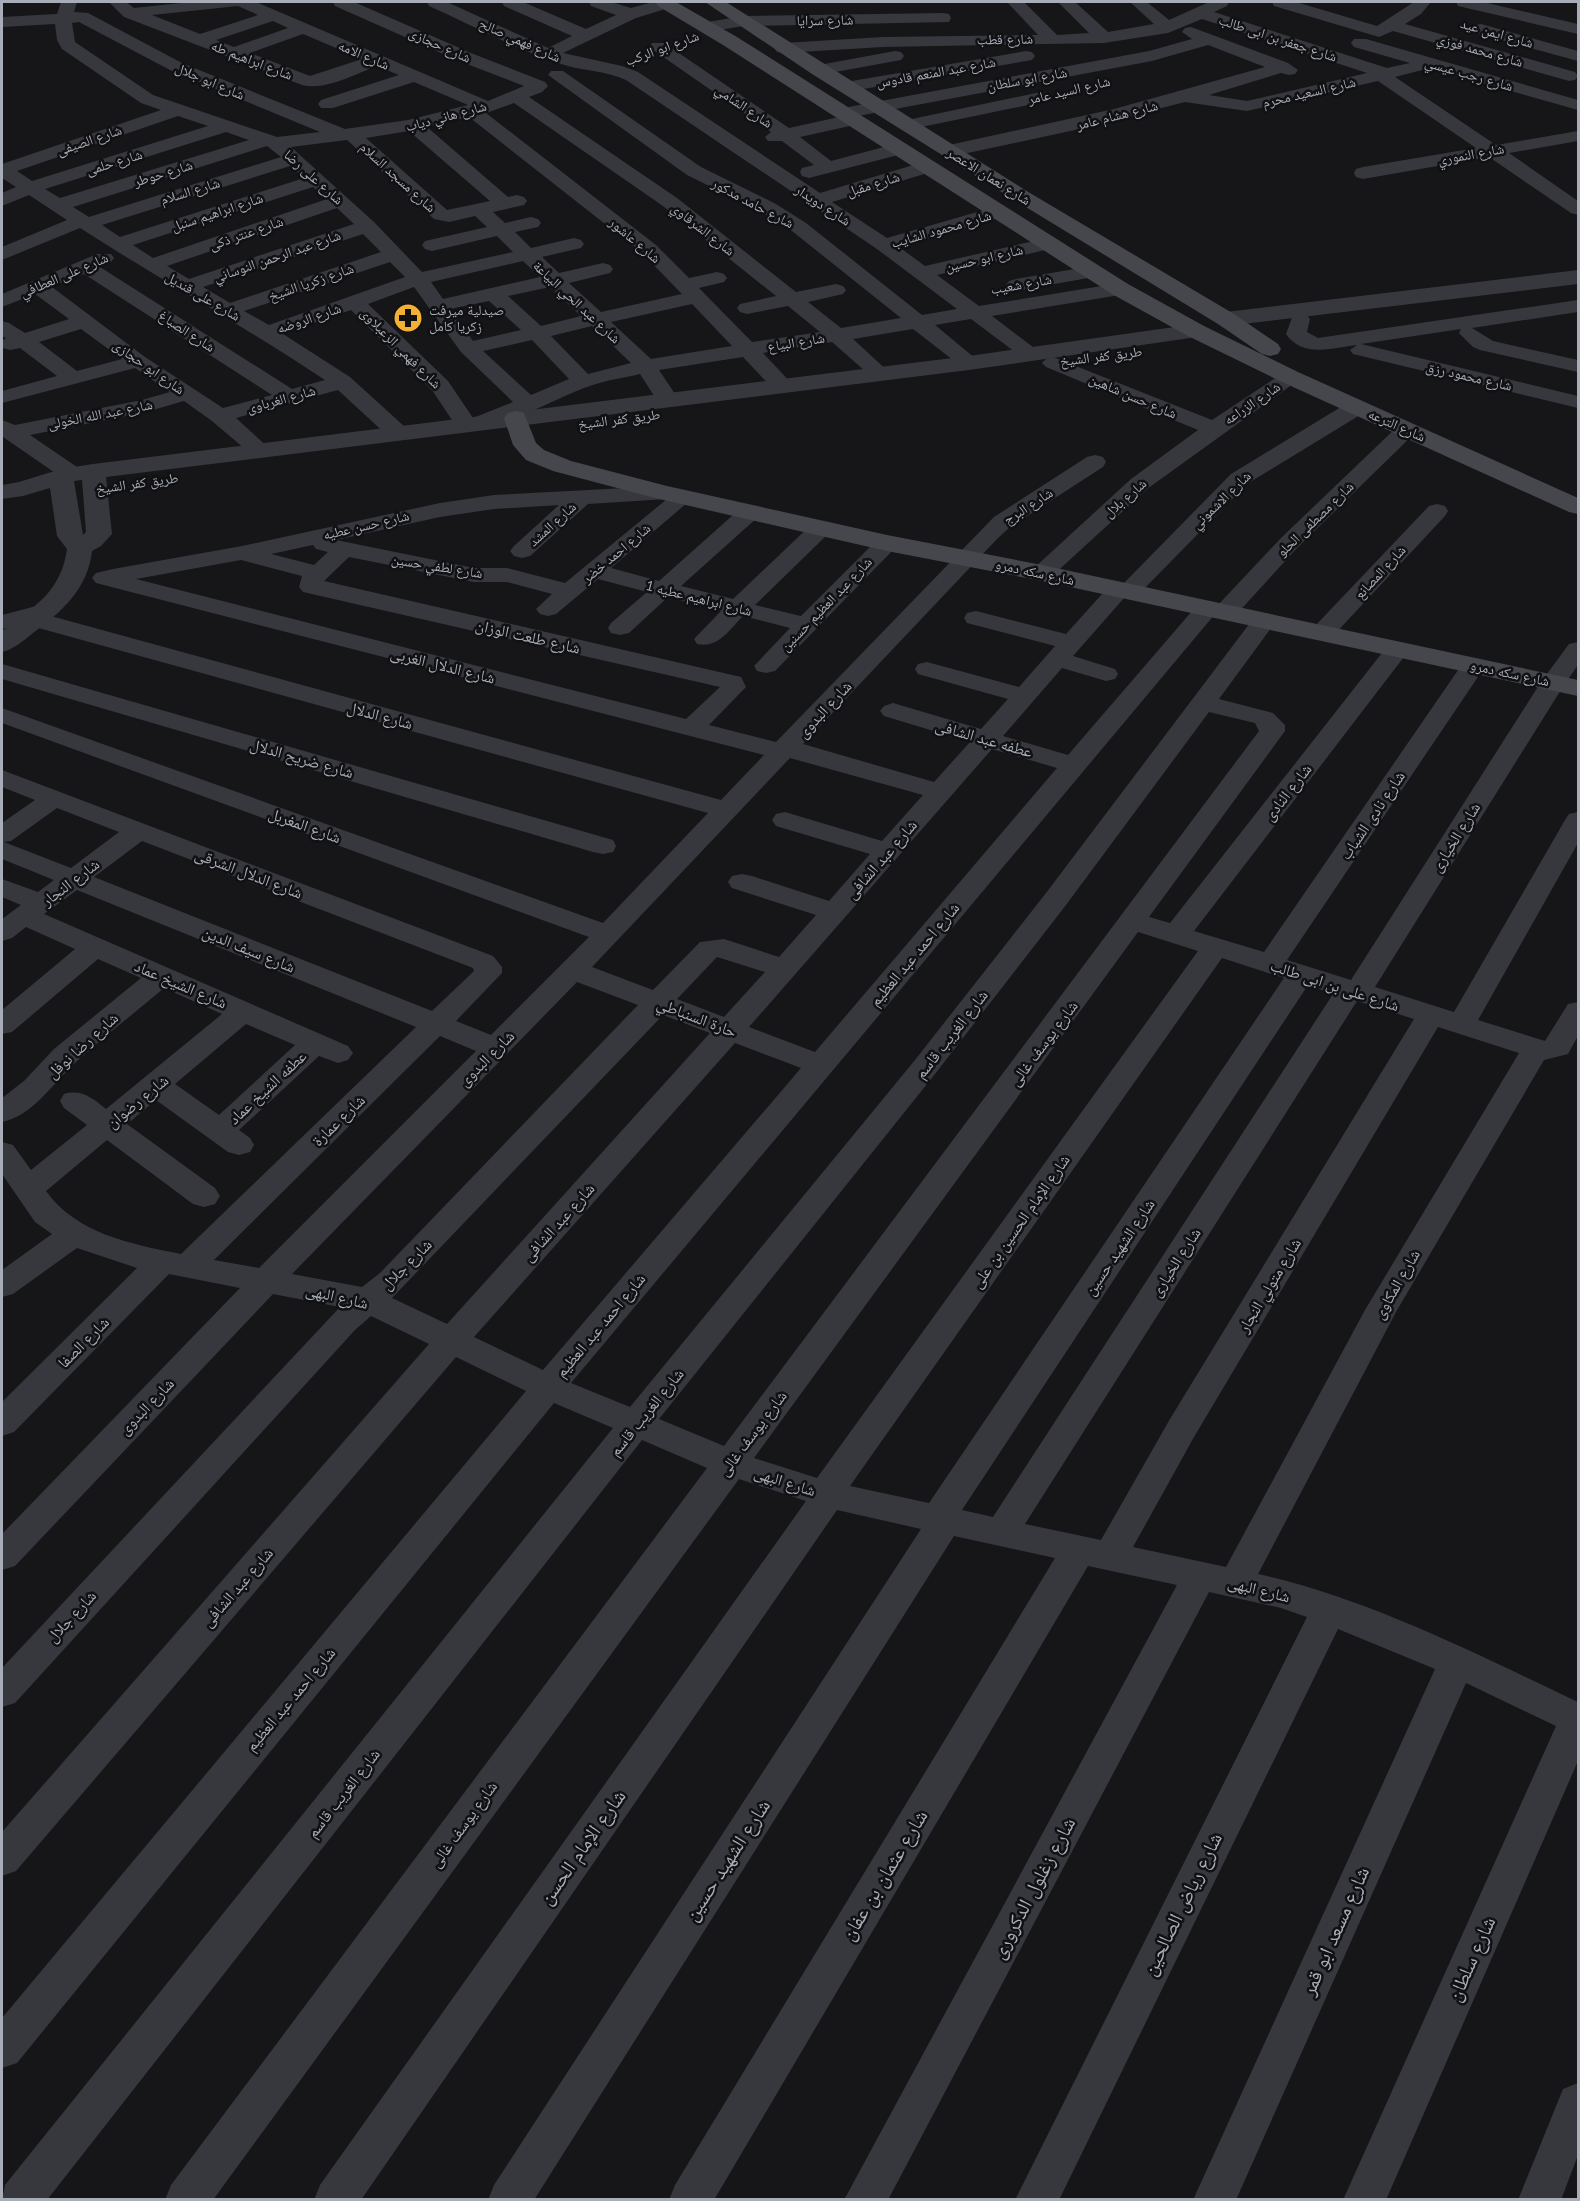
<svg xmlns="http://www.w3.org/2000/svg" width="1580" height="2201" viewBox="0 0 1580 2201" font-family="'PT Sans','Noto Naskh Arabic',sans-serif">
<rect width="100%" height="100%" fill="#161618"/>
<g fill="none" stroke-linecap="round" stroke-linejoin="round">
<!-- minor -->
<path fill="#37383d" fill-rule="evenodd" d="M61 2H77L74 12 88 13 182 63 345 129 408 120 468 105 414 82 333 108H321L318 104 321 100 399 75 377 66C355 74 325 91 302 85L124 17 109 2H126L134 8 190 2H256L488 101 524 86 459 61 335 6 333 2H354L471 53 545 82 548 86 542 92 529 97 677 198 796 292 836 284 843 286 846 290 843 294 808 302 841 328 901 318 792 231 762 212 687 175 548 75 551 71H563L701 167 776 204 806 223 922 315 957 309 877 249 626 80C604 70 580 71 558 63 513 48 472 25 429 6L427 2H447L548 48 572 36 504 6 502 2H523L586 29 616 15 591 6 589 2H611L631 8 653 2H673L672 7 636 18 563 53 622 66 638 72 820 193 920 163H934L936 167 934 171 832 202 887 238 991 208H1005L1008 212 1005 216 899 247 925 266 1047 238 1054 240 1057 244 1054 248 937 275 979 306 1120 283 1127 285 1130 289 1127 293 1120 295 992 316 1037 350 1040 354 1037 358 1030 360 1023 358 971 319 935 325 976 359 980 363 976 367 969 369 962 367 913 329 853 339 891 374 887 378 880 380 873 378 832 342 763 353 794 386 791 391 783 392 775 391 743 357 659 370 679 400 676 405 668 406 660 405 640 374C624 378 606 380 590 386 556 397 491 437 458 429L432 390 351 310 283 334 350 377 405 427 408 432 405 437 397 439 389 437 338 390 236 418 271 450 268 455 260 457 252 455 212 421 184 401 146 412 30 435 80 469 83 474 80 479 72 481 64 479 3 437 2 420 15 425 142 400 170 392 135 368 2 403V391L57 376 20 348 10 350 3 348 2 341 6 338 2 336V321L9 323 25 333 69 319 35 294 2 307V294L97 254H111L114 258 111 262 100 267 292 389 325 380C245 327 161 280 80 228L2 260V247L67 220 29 195 2 206V193L16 187 2 178V164L161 110 141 103 62 49 57 40 55 24 2 27V17L57 14ZM238 6 258 15 200 34 152 15ZM273 21 288 28 234 47 216 40ZM79 22 170 70 320 132 277 137 153 95 75 42 72 23ZM303 34 362 59 310 76 250 53ZM514 103 663 206 776 296 740 304 737 308 740 312 747 314 788 306 820 332 752 342 699 288 724 282 727 278 724 274 717 272 689 278 656 245 486 113ZM178 116 208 126 32 181 17 171ZM469 117 642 253 682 294 601 312 569 283 610 273 613 269 610 265 603 263 559 273 542 257 581 248 584 244 581 240 574 238 531 248 515 232 538 227 541 223 538 219 531 217 505 223 493 212 524 205 527 201 524 197 517 195 508 197 427 127ZM409 131 490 201 447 210 366 138ZM226 132 249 140 60 198 45 189ZM347 140 434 219 449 222 475 216 487 227 425 241 422 245 425 249 432 251 497 236 513 252 422 272 374 222 291 147ZM267 146 281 157 89 217 73 207ZM290 166 304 178 120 237 102 225ZM313 187 327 199 153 258 133 245ZM337 208 354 224 189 279 167 266ZM363 234 381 252 230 303 203 287ZM523 261 540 277 443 299 431 282ZM390 262 405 277 269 325 244 311ZM84 274 272 395 223 408 145 357 52 287ZM414 287 461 352 513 402 473 418 448 381 368 304ZM550 287 581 316 541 326 508 296ZM489 301 521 330 473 341 450 309ZM692 304 732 346 651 359 611 322ZM592 326 631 363 588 374 551 336ZM81 329 122 359 77 371 39 342ZM532 340 569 379 531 395 483 351Z
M1007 2H1024L1057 35 1089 33 1058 2H1075L1108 32 1154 24 1130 2H1147L1169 20 1209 2H1229L1227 6 1214 12 1387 68 1410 63 1354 47 1351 43 1354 39H1366L1578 100V110L1430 68 1395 77 1496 145 1578 131V141L1509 153 1578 201V215L1571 213 1489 157 1363 179 1356 177 1354 173 1356 169 1363 167 1476 148 1378 81 1247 111 1185 102 1075 130 949 157 942 155 940 151 942 147 949 145 1114 109 1265 67 1208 45 1152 61 858 116 862 120 859 124 800 137 831 161 899 143 906 145 908 149 906 153 809 178 802 176 800 172 802 168 814 165 782 141H768L765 137 771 132 649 47 652 43H664L789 128 839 117 834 113 837 109 843 108 1149 51 1192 39 1182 32 1185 28 1191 27 1288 63 1298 70 1295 74 1289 75 1281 73 1209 95 1247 101 1367 73 1202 19 1168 33 1104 43 883 47 783 53 777 52 774 48 777 44 783 43 883 37 1038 35Z
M1272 2H1296L1377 26 1414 2H1431L1421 14 1405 24 1575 72 1578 76 1575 80 1569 81 1393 31 1379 37 1274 6Z
M1456 2H1483L1578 24V34L1458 6Z
M943 13 949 14 951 18 949 22 743 26 708 32 702 31 700 27 702 23 743 16Z
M1481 24 1578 51V61L1475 33 1473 29 1475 25Z
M895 51 901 52 904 56 901 60 819 75 813 74 810 70 813 66 819 65Z
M1026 51 1032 52 1035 56 1032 60 846 92 840 91 837 87 840 83 846 82Z
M1041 92 1047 93 1050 97 1047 101 907 130 901 129 898 125 901 121 907 120Z
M1092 266 1099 268 1102 272 1099 276 1016 291 1009 289 1006 285 1009 281 1016 279Z
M1578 300V312L1472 328 1493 341 1578 360V372L1480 350 1473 347 1459 333 1461 329 1361 344 1578 396V408L1353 354 1350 350 1357 345C1333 348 1302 358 1286 334L1293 315 1300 313 1307 315 1310 319 1307 332 1318 338Z
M1053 357 1212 420 1283 373 1290 371 1297 373 1301 377 1297 381 1147 489 1050 578 1042 580 1034 578 1030 573 1034 568 1131 479 1198 430 1046 367 1042 363 1046 359Z
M1357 401 1365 402 1368 407 1365 412 1247 484 1137 596 1125 597 1073 656 1115 669 1118 674 1115 679 1106 681 1062 668 1003 736 1068 755 1199 603 1207 601 1217 606 1281 538 1399 425 1407 423 1415 425 1418 430 1297 548 1234 617 1225 619 1215 614 571 1383 630 1407 915 1060 1046 893 1256 615 1265 613 1274 615 1277 620 1219 699 1273 713 1285 725V731L1149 917 1170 923 1389 644 1398 642 1407 644 1410 649 1194 931 1264 952 1465 660 1474 658 1483 660 1486 665 1287 960 1351 980 1541 682 1569 644 1578 642V665L1564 685 1375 987 1454 1012 1565 820 1569 814 1578 812V843L1478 1020 1545 1041 1568 1004 1578 1002V1036L1568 1054 1544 1060 1396 1312 1258 1574C1365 1597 1479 1655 1578 1702V1761L1386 2200H1343L1556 1726 1466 1683 1236 2200H1193L1435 1669 1338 1629 1059 2200H1015L1307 1617 1281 1608 1209 1592 888 2200H844L1177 1585 1088 1566 714 2200H669L675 2185 1055 1558 954 1536 534 2200H488L494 2185 921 1529 837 1510 361 2200H314L320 2185 806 1501 739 1479 213 2200H165L171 2185 707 1468 642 1440 47 2200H2L5 2185 613 1428 554 1403 17 2063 2 2068V2018L526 1391 456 1357 16 1871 2 1876V1832L429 1344 371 1316 355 1330 15 1703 2 1707V1668L340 1307 273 1294 15 1566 2 1570V1534L240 1288 169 1274 14 1432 2 1436V1402L137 1268 77 1248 13 1294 2 1297V1270L52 1234 35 1222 2 1174V1142L13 1145 31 1170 87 1125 64 1108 60 1101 64 1094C82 1089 92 1098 106 1109L222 1014 164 988C135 1013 104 1036 76 1062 53 1083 34 1115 2 1122V1098L24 1081 54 1049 141 978 98 959 12 1032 2 1034V1010L75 949 26 927 12 938 2 941V919L21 905 2 897V879L38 892 54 880 2 859V823L35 800 2 787V770L493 956 502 967V973L456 1021 491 1035 589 937 2 723V708L603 923 708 813 24 624 2 629V615L44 604 53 606 56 611 51 616 721 800 764 755 96 583 92 578 96 573 113 569 242 546 440 503 494 495 664 486 672 488 675 492 683 490 691 492 694 497 611 568 659 581 742 507 750 505 758 507 761 512 758 517 681 586 733 599 813 523 821 521 829 523 833 528 829 533 755 605 801 616 879 538 887 536 895 538 899 543 895 548 775 671 766 673 757 671 754 666 790 628 743 616C730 629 718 649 697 644L694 639 721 611 668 597 629 633 620 635 611 633 608 628 611 623 647 592 598 579 556 614 548 616 540 614 536 609 552 594 507 582H474L349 557 324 581 741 677 746 687 709 725 776 742 994 517 1087 457 1095 455 1103 457 1106 462 1103 467 1010 527 997 539 803 744 934 782 970 742 884 716 880 711 884 706 893 703 981 729 1008 699 918 674 915 669 918 664 927 662 1019 687 1055 646 967 623 964 618 967 613 976 611 1066 634 1111 584 1124 583 1231 474 1349 402ZM667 499 565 583 507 568H474L336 540 440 517 494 509 559 505 514 546 510 551 514 556 522 558 530 556 588 504ZM313 545 316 549 328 552 314 565 271 554ZM241 560 302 576 299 587 303 592 720 687 686 719 136 579ZM1209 712 1255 723 1259 731 724 1446 659 1419 935 1074 1066 905ZM992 749 1057 768 815 1052 749 1027ZM790 758 923 795 882 841 785 812 776 814 772 820 776 826 870 854 829 901 752 876 742 874 732 876 728 882 732 888 816 915 779 957 724 939 700 942 653 990 592 967ZM57 808 119 832 71 868 4 842 11 841ZM142 841 473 968 474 971 432 1011 94 877ZM77 890 416 1027 181 1254C131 1244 77 1234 46 1191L107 1140 193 1204 204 1207 215 1204 220 1196 215 1188 127 1124 156 1100 228 1152 239 1155 250 1152 254 1145 250 1138 239 1130 319 1056 338 1063 348 1060 353 1053 348 1046 44 914ZM1138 932 1198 951 817 1478 754 1458ZM717 957 765 972 724 1017 677 999ZM1222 958 1284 978 929 1503 850 1486ZM577 982 638 1005 380 1273 362 1287 292 1274ZM1308 985 1333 994 993 1517 962 1510ZM1357 1001 1414 1019 1170 1419 1101 1540 1025 1524ZM663 1015 710 1033 447 1324 392 1298ZM246 1024 295 1045 219 1115 175 1084ZM1438 1027 1519 1053 1365 1310 1226 1567 1133 1547 1194 1437ZM440 1036 476 1051 259 1268 214 1260ZM735 1043 801 1068 543 1370 474 1337Z
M1437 504 1445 506 1448 511 1445 516 1332 637 1323 639 1314 637 1311 632 1314 627 1429 506Z
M2 664 613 840 616 846 613 852 603 854 593 852 2 679Z
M1578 2083V2155L1561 2200H1518L1563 2089Z"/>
<!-- tertiary -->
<path fill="#37383d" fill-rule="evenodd" d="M1578 270V284L1226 326 1218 324 1215 319 1218 314 1226 312Z
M1196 324 1204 326 1207 331 1204 336 969 370 106 477 112 534 101 546 92 551C88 588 62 612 33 633 23 641 14 649 2 652V631C34 607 61 592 67 549L57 536 50 488 23 496 2 499V485L19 482 61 469 93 464 969 356ZM82 480 86 532 83 535 74 481Z"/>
<!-- secondary -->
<path fill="#45474d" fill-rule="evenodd" d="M655 2H676L737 37 1128 284 1204 326 1298 372 1578 498V514L1569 512 1282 382 1188 336 1112 294 723 45 658 6Z
M705 2H726L1030 193 1234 314 1278 344 1281 349 1278 354 1270 356 1262 354 1218 324 1016 201 812 74Z
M516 411 524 413 536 443 544 450 571 461 667 486 887 535 1042 565 1578 680V696L1042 581 887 551 655 498 553 471 526 460 513 445 504 418 508 413Z"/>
</g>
<!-- icons -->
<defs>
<g id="pharmacy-disc" transform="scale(1.5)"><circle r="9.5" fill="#f2b134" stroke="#111113"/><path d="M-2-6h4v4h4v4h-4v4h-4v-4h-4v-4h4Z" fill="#111"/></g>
</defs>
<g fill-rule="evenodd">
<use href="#pharmacy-disc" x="408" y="318"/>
</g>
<g text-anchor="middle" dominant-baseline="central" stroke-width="5" stroke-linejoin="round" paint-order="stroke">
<!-- far-street labels -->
<g font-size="14" fill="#a8adb8" stroke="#111113">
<text transform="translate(825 20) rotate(-1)">شارع سرايا</text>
<text transform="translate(1497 33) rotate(16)">شارع ايمن عيد</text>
<text transform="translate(1278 38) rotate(18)">شارع جعفر بن ابى طالب</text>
<text transform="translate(1005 39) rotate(-1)">شارع قطب</text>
<text transform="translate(520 40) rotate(24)">شارع فهمي صالح</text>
<text transform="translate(440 45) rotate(24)">شارع حجازى</text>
<text transform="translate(662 48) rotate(-20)">شارع ابو الركب</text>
<text transform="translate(1480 50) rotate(16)">شارع محمد فوزي</text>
<text transform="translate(364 55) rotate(23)">شارع الامه</text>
<text transform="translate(252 60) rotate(21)">شارع ابراهيم طه</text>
<text transform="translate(936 72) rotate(-10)">شارع عبد المنعم قادوس</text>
<text transform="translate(1469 74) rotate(16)">شارع رجب عيسي</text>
<text transform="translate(1027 79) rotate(-10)">شارع ابو سلطان</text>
<text transform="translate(210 81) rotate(23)">شارع ابو جلال</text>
<text transform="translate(1069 90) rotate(-13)">شارع السيد عامر</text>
<text transform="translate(1309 92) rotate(-13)">شارع السعيد محرم</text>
<text transform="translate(744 106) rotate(34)">شارع الشامي</text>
<text transform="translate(1117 115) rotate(-14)">شارع هشام عامر</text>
<text transform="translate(446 116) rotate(-15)">شارع هاني دياب</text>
<text transform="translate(89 140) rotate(-19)">شارع الصيفى</text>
<text transform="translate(1471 154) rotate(-10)">شارع النموري</text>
<text transform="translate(114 162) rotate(-17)">شارع حلمى</text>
<text transform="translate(163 173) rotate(-17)">شارع حوطر</text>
<text transform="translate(989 176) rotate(32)">شارع نعمان الاعصر</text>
<text transform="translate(314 177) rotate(42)">شارع على رضا</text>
<text transform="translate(398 177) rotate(42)">شارع مسجد السلام</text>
<text transform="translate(873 184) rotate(-17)">شارع مقبل</text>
<text transform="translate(190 191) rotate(-17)">شارع السلام</text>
<text transform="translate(753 203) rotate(28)">شارع حامد مدكور</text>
<text transform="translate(823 205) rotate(33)">شارع دويدار</text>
<text transform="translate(217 212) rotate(-18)">شارع ابراهيم سنبل</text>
<text transform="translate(703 229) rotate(38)">شارع الشرقاوي</text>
<text transform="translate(941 229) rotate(-16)">شارع محمود الشايب</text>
<text transform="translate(246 233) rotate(-19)">شارع عنتر ذكى</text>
<text transform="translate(635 240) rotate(40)">شارع عاشور</text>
<text transform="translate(277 256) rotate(-19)">شارع عبد الرحمن النوساني</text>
<text transform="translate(984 258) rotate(-13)">شارع ابو حسين</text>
<text transform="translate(64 275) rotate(-23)">شارع على العطافي</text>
<text transform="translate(311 282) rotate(-19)">شارع زكريا الشيخ</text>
<text transform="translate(1021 284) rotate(-10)">شارع شعيب</text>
<text transform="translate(203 296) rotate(30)">شارع على قنديل</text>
<text transform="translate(577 302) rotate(43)">شارع عبد الحي البياعة</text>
<text transform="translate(309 318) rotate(-19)">شارع الروضه</text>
<text transform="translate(187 331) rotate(33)">شارع الصباغ</text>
<text transform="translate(796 342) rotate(-9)">شارع البياع</text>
<text transform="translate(401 348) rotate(45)">شارع فهمي الزعبلاوى</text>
<text transform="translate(1101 356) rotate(-7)">طريق كفر الشيخ</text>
<text transform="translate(149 367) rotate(35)">شارع ابو حجازى</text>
<text transform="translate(1469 376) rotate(13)">شارع محمود رزق</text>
<text transform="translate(1133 396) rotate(23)">شارع حسن شاهين</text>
<text transform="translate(281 399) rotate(-15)">شارع الغرباوى</text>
<text transform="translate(1252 403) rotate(-34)">شارع الزراعه</text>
<text transform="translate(100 414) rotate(-11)">شارع عبد الله الخولى</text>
<text transform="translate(619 419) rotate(-7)">طريق كفر الشيخ</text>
<text transform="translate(1397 425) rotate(24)">شارع الترعه</text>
<text transform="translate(137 483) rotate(-8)">طريق كفر الشيخ</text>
<text transform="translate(1125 498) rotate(-41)">شارع بلال</text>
<text transform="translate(1221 500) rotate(-44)">شارع الاشموني</text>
<text transform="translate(1028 506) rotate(-33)">شارع البرج</text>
<text transform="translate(1315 519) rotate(-44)">شارع مصطفى الحلو</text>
<text transform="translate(552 524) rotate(-42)">شارع المشد</text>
<text transform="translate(366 525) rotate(-13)">شارع حسن عطيه</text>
<text transform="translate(616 553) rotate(-40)">شارع احمد خضر</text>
<text transform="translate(437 566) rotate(9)">شارع لطفي حسين</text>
<text transform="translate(1035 572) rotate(12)">شارع سكه دمرو</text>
<text transform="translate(1380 572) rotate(-47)">شارع المصانع</text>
<text transform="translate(699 598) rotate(14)">شارع ابراهيم عطيه 1</text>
<text transform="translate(826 604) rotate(-46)">شارع عبد العظيم حسنين</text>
<text transform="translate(1510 673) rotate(12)">شارع سكه دمرو</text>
</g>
<!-- far-poi labels -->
<g font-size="14" fill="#a8adb8" stroke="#111113" text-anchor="start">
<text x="429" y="310">صيدلية ميرفت<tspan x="429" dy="16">زكريا كامل</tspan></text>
</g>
<!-- street labels -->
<g font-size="16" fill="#a8adb8" stroke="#111113">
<text transform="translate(528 636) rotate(13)">شارع طلعت الوزان</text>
<text transform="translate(443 665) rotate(14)">شارع الدلال الغربى</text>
<text transform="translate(824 709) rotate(-47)">شارع البدوى</text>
<text transform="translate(380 715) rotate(15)">شارع الدلال</text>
<text transform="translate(984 738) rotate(16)">عطفه عبد الشافى</text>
<text transform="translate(302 758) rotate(16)">شارع ضريح الدلال</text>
<text transform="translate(1287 792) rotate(-52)">شارع النادى</text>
<text transform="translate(1372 815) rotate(-56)">شارع نادى الشباب</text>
<text transform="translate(305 825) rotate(20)">شارع المغربل</text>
<text transform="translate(1455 837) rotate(-58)">شارع الخيارى</text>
<text transform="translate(881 859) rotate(-49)">شارع عبد الشافى</text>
<text transform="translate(249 873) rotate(21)">شارع الدلال الشرقى</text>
<text transform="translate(70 882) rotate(-37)">شارع النجار</text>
<text transform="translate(249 949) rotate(22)">شارع سيف الدين</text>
<text transform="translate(914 954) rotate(-50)">شارع احمد عبد العظيم</text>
<text transform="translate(181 984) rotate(23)">شارع الشيخ عماد</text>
<text transform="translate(1335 985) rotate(18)">شارع على بن ابى طالب</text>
<text transform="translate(697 1017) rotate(21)">حارة السنباطي</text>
<text transform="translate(951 1034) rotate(-52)">شارع الغريب قاسم</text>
<text transform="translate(1043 1043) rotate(-53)">شارع يوسف غالى</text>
<text transform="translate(82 1045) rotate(-42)">شارع رضا نوفل</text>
<text transform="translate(486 1058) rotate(-45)">شارع البدوى</text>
<text transform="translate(267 1087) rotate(-43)">عطفه الشيخ عماد</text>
<text transform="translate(137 1101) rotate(-39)">شارع رضوان</text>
<text transform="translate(338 1120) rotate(-44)">شارع عمارة</text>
<text transform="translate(1020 1221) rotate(-55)">شارع الإمام الحسين بن على</text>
<text transform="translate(558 1222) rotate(-48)">شارع عبد الشافى</text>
<text transform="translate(1119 1247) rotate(-56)">شارع الشهيد حسين</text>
<text transform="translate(1175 1262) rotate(-57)">شارع الخيارى</text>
<text transform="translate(406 1264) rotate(-45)">شارع جلال</text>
<text transform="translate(1396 1284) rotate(-60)">شارع المكاوى</text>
<text transform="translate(1269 1285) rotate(-59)">شارع متولي النجار</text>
<text transform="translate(337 1296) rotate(13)">شارع البهى</text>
<text transform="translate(600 1325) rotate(-50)">شارع احمد عبد العظيم</text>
<text transform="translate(83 1342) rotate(-45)">شارع الصفا</text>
<text transform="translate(146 1406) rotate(-46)">شارع البدوى</text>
<text transform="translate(646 1412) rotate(-51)">شارع الغريب قاسم</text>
<text transform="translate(752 1433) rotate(-53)">شارع يوسف غالى</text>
<text transform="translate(785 1481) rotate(18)">شارع البهى</text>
<text transform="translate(237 1587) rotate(-49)">شارع عبد الشافى</text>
<text transform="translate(1259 1589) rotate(14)">شارع البهى</text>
<text transform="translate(71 1616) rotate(-47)">شارع جلال</text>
<text transform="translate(290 1699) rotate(-50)">شارع احمد عبد العظيم</text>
<text transform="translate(343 1793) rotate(-52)">شارع الغريب قاسم</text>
<text transform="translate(463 1824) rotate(-54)">شارع يوسف غالى</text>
</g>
<!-- near-street labels -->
<g font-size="20" fill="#a8adb8" stroke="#111113">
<text transform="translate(582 1847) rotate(-55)">شارع الإمام الحسن</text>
<text transform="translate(727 1860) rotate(-57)">شارع الشهيد حسين</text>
<text transform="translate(884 1875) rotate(-59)">شارع عثمان بن عفان</text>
<text transform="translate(1033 1888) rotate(-62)">شارع زغلول الدكرورى</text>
<text transform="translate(1182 1904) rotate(-64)">شارع رياض الصالحين</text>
<text transform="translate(1335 1931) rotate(-66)">شارع مسعد ابو قمر</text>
<text transform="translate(1471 1959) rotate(-66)">شارع سلطان</text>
</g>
</g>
<!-- border -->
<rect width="1580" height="2201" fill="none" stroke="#a8adb8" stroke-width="6"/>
</svg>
